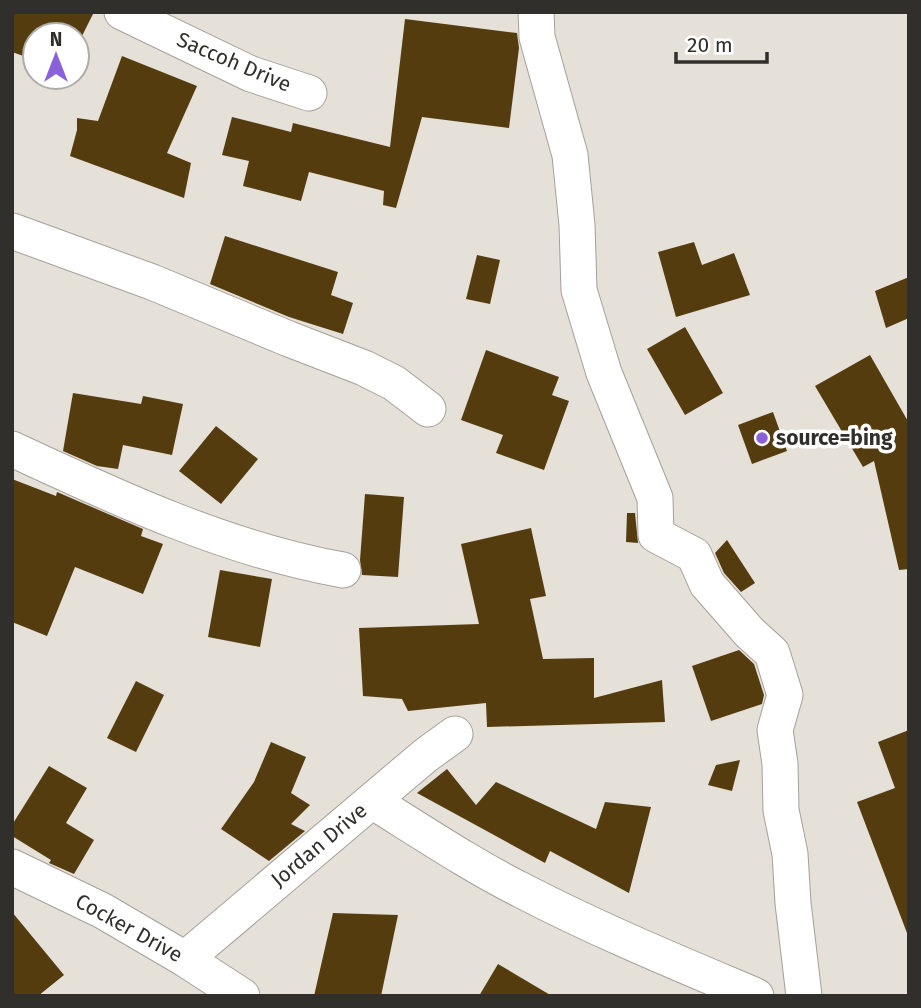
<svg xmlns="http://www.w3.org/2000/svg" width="921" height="1008" viewBox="0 0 921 1008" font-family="'Fira Sans',sans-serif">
<rect width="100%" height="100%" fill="#e5e1d9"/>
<!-- building -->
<path fill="#553c0f" d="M12 12H94L77 46V35H35V60L12 52Z
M405 19 517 33 519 48 509 128 422 117 396 208 383 205 384 191 309 172 301 201 243 186 249 161 222 155 232 117 291 132 293 123 390 147Z
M122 56 197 86 167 153 191 163 184 198 70 156 77 130V118L98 121Z
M225 236 338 272 331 295 353 303 343 334 289 317 210 284Z
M694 242 702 265 734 253 750 295 676 317 658 252Z
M477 255 500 260 490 304 466 299Z
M909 277V318L886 328 875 291Z
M685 327 723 393 685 415 647 349Z
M486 350 559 377 552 395 569 401 544 470 496 453 503 435 461 420Z
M870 355 909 423V569L899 570 874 461 863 467 815 386Z
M73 393 141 404 143 396 183 404 172 455 123 445 118 469 97 466 63 451Z
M773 412 787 451 752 464 738 425Z
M216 426 258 459 221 504 179 471Z
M12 479 56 496 57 492 143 529 141 536 163 544 143 594 75 567 47 636 12 622Z
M365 494 404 497 398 577 362 575 360 560Z
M627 513H635L638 543 626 542Z
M531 528 546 596 530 599 543 659 594 658V698L662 680 665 722 487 727 486 703 408 711 402 699 363 696 359 628 479 624 461 544Z
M727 540 755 583 741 592 724 573 715 553Z
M220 570 272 579 260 647 208 637Z
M739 650 754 664 764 695 762 704 711 721 692 666Z
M136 681 164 695 136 752 107 738Z
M909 730V933H907L857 802 895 788 878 742Z
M271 742 306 757 291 793 310 805 291 824 305 831 269 861 221 829 254 782Z
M740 760 732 791 708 785 716 765Z
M49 766 87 788 66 823 94 840 74 874 49 863 51 860 12 836V825Z
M447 769 476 805 496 782 596 829 605 802 651 807 629 893 550 851 545 863 417 793Z
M12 912 64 975 38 996H12Z
M333 913 398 915 381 996H314Z
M498 964 552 996H479Z"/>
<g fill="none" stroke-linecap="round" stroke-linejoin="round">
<!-- street casing -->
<g stroke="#a5a099" stroke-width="37">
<path id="street" d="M122 12 251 74 309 93
M536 12 537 37 570 155 577 225 579 290 604 373 655 498 656 535 694 555 707 584 749 632 772 653 785 695 775 730 780 764 781 810 790 854 793 903 804 996
M12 231 152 282 289 339 364 368 394 383 428 409
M12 449C117 498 229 550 343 570
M372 801C422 832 471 865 523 891 598 930 678 963 756 996
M12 867 103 911 185 959 242 996
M185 959 426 755 455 734"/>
</g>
<!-- street -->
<use href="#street" stroke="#fff" stroke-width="35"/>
</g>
<!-- markers -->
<circle fill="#8a61db" stroke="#fff" stroke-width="2.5" cx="762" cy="438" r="7"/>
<g text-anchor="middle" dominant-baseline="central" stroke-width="7" stroke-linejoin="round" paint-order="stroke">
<!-- street labels -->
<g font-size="21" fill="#312f2c" stroke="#fff">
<text transform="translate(234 62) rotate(23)">Saccoh Drive</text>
<text transform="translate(319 845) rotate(-40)">Jordan Drive</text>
<text transform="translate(129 928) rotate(29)">Cocker Drive</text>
</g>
<!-- poi labels -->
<g font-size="21" font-weight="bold" fill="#312f2c" stroke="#fff" text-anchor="start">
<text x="776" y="438">source=bing</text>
</g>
</g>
<!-- border -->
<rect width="921" height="1008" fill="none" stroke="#312f2c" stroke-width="28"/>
<!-- north arrow -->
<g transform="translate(56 56)"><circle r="33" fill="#ffffff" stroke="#adacab" stroke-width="2"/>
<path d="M0-5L12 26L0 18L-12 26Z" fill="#8a61db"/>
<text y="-10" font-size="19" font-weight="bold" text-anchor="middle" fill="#312f2c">N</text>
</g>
<!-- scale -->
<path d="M676 52v10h91v-10" fill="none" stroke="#312f2c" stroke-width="3.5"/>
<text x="687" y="52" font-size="21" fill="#312f2c" stroke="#ffffff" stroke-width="5" paint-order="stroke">20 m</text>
</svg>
